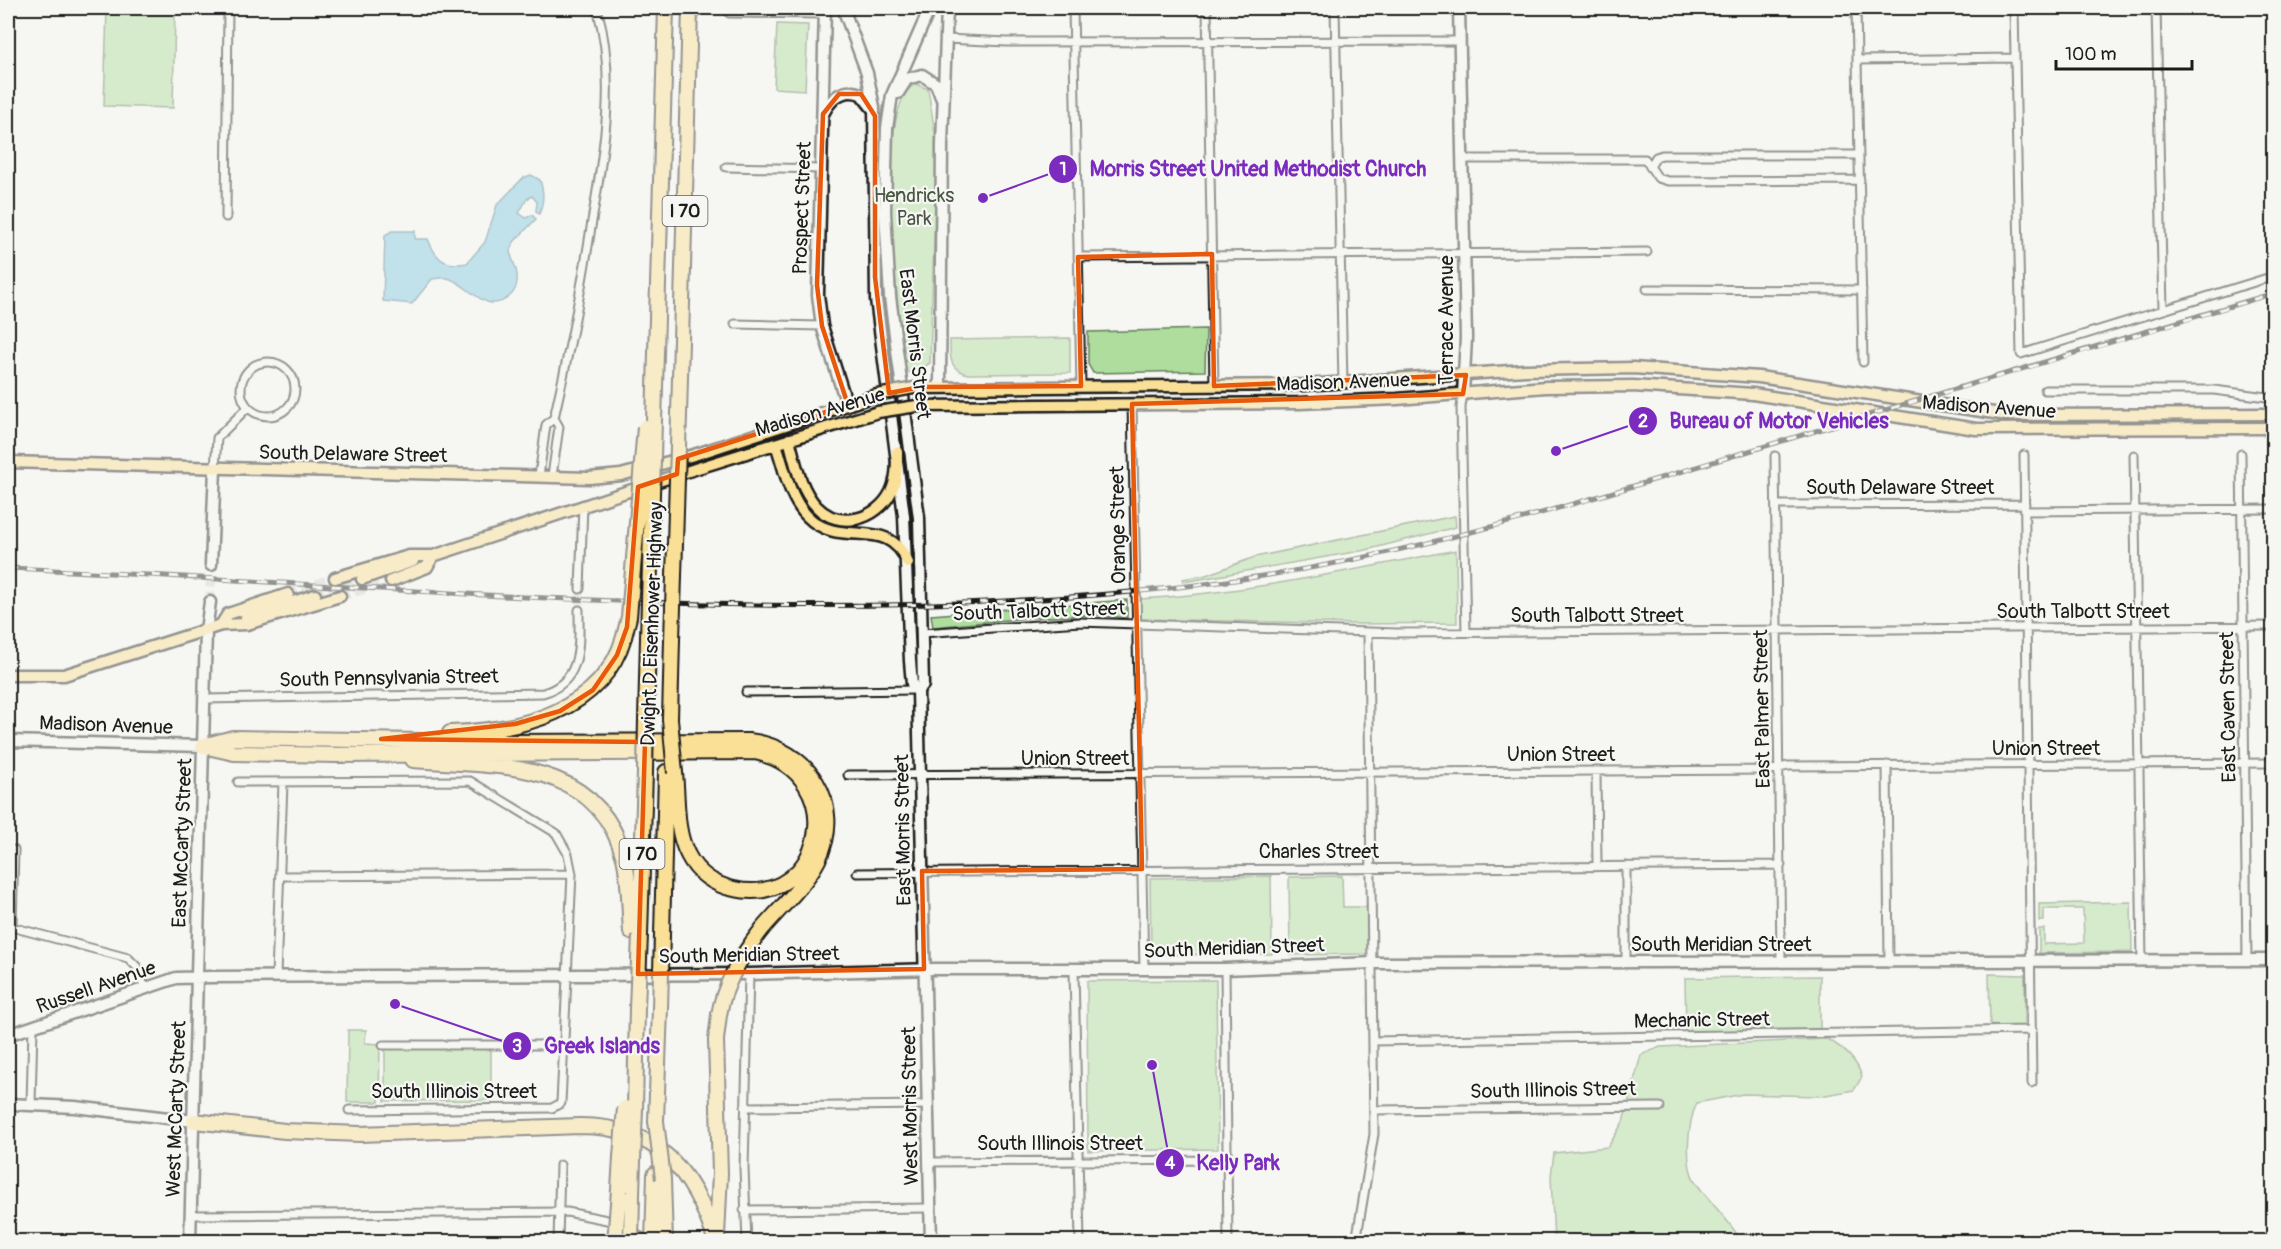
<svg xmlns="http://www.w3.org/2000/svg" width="2281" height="1249" viewBox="0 0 2281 1249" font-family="Pangolin,sans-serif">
<rect width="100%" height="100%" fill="#f6f6f2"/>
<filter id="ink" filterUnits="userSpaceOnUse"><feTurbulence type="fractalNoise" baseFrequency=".0167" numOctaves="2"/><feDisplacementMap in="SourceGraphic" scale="12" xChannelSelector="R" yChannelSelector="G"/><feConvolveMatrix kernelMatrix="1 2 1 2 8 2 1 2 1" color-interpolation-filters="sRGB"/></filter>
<g filter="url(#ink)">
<!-- green -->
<path fill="#aedd9d" stroke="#657c5c" stroke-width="1.5" d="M107 8H175L173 108 104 106Z
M777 24 808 25 805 90 774 88Z
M916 84 928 89 935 133 936 173 930 363 919 370 906 373C900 328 870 103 916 84Z
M1206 329 1205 371 1093 373 1088 364V332Z
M1070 338V373L968 374C949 370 950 357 950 340Z
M1455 516 1456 527 1366 550 1183 582V579L1206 575 1255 557Z
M1456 550 1457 623 1361 624 1140 619 1139 599C1246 593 1352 570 1456 550Z
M1127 600V618L1093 615 1027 618 933 627 931 615Z
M1271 876 1272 954 1151 955 1150 878Z
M1342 876 1343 907H1367L1368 954 1290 955 1289 877Z
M2131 902 2132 952 2039 953V929H2044V944L2084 943 2083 909H2044V921H2039V904Z
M1989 974 2025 975V1028L1990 1025Z
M1820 976V1032L1686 1033 1685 978Z
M1216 980 1218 1149 1088 1151 1087 981Z
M348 1030H366L365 1043 380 1044 379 1102H347Z
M1827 1039C1842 1047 1857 1060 1862 1077L1854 1090 1820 1096 1743 1094 1697 1103C1688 1121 1684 1164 1695 1181 1709 1203 1729 1218 1741 1241L1554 1242 1551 1176 1554 1153 1608 1147 1623 1122 1641 1055 1660 1047Z
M491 1048V1100L385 1101V1049Z"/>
<!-- water -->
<path fill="#81c7e2" stroke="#598393" stroke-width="1.5" d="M531 175 540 180C544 193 544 201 539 214L536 211 537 202 532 196 527 199 519 213 526 218 532 215 536 219 514 242 510 252C512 259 516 267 517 274 518 282 516 291 510 296 485 318 468 282 447 278 442 277 437 279 432 279L412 304 383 301 385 235 392 231H415V239H428C436 260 446 267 467 263L485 242 497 205 523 178Z"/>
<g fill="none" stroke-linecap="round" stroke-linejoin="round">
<!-- street-tunnel -->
<path stroke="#d5d5d2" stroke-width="7" stroke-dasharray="7 3.5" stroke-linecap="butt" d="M579 610 580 589"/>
<!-- secondary-tunnel -->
<path stroke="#d5d5d2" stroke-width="10" stroke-dasharray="10 5" stroke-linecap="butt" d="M210 602 211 565"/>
<!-- primary-tunnel -->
<path stroke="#d5d5d2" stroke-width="10" stroke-dasharray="10 5" stroke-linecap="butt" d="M288 594 335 578
M315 595 362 579
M340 596 391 581"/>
<!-- street casing -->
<g stroke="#1c1c1c" stroke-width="11">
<path id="street" d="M1073 8 1081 386
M1207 8 1214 386
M1335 8 1343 384
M1856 8 1863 362
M2014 8 2021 354 2274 276
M2156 8 2163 310
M729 13 824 14
M946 39 1007 42 1460 41
M1857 60 2015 58
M1462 159H1645L1658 178 1668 181 1860 180
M726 167 821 169
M1650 167 1656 157 1662 155H1859
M226 217 228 8
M1078 257 1647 252
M1647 289 1862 290
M735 324 822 326
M241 389a27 27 0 1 1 54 0a27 27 0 1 1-54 0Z
M2045 390H2214L2274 398
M1463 394 1461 407 1466 632
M1132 404 1144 969
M554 418C569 353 582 287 592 221 604 151 617 78 597 8
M2241 454 2247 960
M2024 455 2032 1083
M2134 455 2142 961
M1775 456 1781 961
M215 469 217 438 248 407
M539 476 546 425 554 418
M552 476 559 427 554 418
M1776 505 2025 504
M2025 511 2274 509
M580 589 583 505
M922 633 1080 622 1397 633 2274 626
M746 692 918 690
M204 699 543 693C583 682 579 644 579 610
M1887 765 1889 963
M1596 771 1597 866
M848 775 1771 770 1788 766 2274 763
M238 782 470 781 556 833 568 854 572 874 561 1103 552 1108 349 1110
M1626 866V962
M857 873 1781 865
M281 876 572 874
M8 926 128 958 137 967 145 989
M12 927 14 850
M1225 969 1228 1242
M1074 970 1080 1242
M276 976 283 783
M1373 1041 2032 1030
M383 1045H564
M31 1104 33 1027
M745 1107 929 1105
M1374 1110 1660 1107
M930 1162 1226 1160
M744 1210 930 1208
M191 1215 567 1212 607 1220 651 1242
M558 1242 560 1165
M747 1242 744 1168 749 974
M1356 1242 1374 1134 1368 632"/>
</g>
<!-- secondary casing -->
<g stroke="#1c1c1c" stroke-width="15">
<path id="secondary" d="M825 8 818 295 822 326 847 405
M843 8 867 73 874 107 876 299 904 516 910 661 912 684 918 690
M930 8 892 95 887 128 885 212 890 297 919 518 923 685 918 690 931 1242
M1459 8 1466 338 1463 394
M898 93 907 79 922 75 936 84 943 102
M823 114C831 98 843 87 861 94L873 109
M940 386 942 145 947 8
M211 565 215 469
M8 741 203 746
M8 1035 176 978 211 977 749 974 935 969H1225L1373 963 2274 960
M8 1104 75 1107 194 1121
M190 1242 203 746 206 630 210 602"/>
</g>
<!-- primary casing -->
<g stroke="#1c1c1c" stroke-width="15">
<path id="primary" d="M914 388 1304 385 1525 370 1633 368 1759 377 2007 415 2274 414
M917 406 1299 403 1397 399 1546 387 1633 386 1753 394 1976 429 2274 428
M789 439C795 461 800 490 817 507 839 530 877 520 891 492 897 480 897 465 897 452
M776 444C784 467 789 498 807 516 841 551 887 513 908 563
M8 462 589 478 621 475 694 455 877 395
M335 578 409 556H433L695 469 878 412
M362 579 413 561
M391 581 427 567 433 556
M246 617 315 595
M221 625 228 614 288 594
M8 675H64L221 625 247 624 340 596"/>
</g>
<!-- highway casing -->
<g stroke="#1c1c1c" stroke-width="18">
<path id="highway" d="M679 415 690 8
M654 422 666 8
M646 719 648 638
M670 719 672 640
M450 733C519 731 602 712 624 637
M203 746 234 753 336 755 755 752C853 773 824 909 734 889 714 885 697 873 688 855 675 831 678 800 675 773
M203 746 233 738 486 742 749 741C808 748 846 804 818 860 805 885 781 907 763 928
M413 760C496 767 597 757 624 858 630 882 629 908 631 932
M640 935 645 772
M662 935 666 772
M635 1109 637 1008
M194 1121 285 1131 360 1134 580 1126C658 1126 694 1172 716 1242
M656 1121 660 1008
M663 1179 665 1242
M619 1190 621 1157
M632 1196 633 1161
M717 1236 720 1173 716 1040 719 1015
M653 1242 655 1174"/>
</g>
<!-- street -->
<use href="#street" stroke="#f6f6f2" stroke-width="7"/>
<!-- secondary -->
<use href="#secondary" stroke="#f6f6f2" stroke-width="10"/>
<!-- primary -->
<use href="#primary" stroke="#fadf96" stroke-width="10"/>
<!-- highway -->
<use href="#highway" stroke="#fadf96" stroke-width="14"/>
<!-- rail casing -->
<g stroke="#1c1c1c" stroke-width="5">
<path id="rail" d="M8 568C416 585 827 636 1235 580 1404 557 1566 507 1729 457 1911 402 2093 349 2274 293"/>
</g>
<!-- rail -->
<use href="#rail" stroke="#f6f6f2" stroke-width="3" stroke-dasharray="9" stroke-linecap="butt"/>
<!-- primary-bridge casing -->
<g stroke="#1c1c1c" stroke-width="15" stroke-linecap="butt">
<path id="primary-bridge" d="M877 395 914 388
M878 412 917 406"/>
</g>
<!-- highway-bridge casing -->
<g stroke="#1c1c1c" stroke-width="18" stroke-linecap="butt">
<path id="highway-bridge" d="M624 637 629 617 645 427
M648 638 654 422
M672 640 679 415
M670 719 675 773
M645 772 646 719
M637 1008 640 935
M660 1008 662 935
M719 1015C724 983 743 953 763 928
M656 1121 663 1179
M621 1157 625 1108
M633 1161 635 1109
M615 1242 619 1190
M631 1242 632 1196"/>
</g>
<!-- primary-bridge -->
<use href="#primary-bridge" stroke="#fadf96" stroke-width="10"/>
<!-- highway-bridge -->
<use href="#highway-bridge" stroke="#fadf96" stroke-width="14"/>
</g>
</g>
<!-- marked area -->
<path d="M0 0H2281V1249H0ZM839 94H861L875 116V277L889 393 921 387 1081 386 1078 257 1212 254 1214 386 1466 375 1463 394 1132 404 1142 869 922 871 924 969 638 974 645 742 381 739 515 724 560 711 593 690 617 655 627 627 638 487 677 474 678 459 848 405 822 326 817 285 823 114Z" fill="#f6f6f2" fill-opacity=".55" fill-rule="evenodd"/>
<path fill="none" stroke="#e8590c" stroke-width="4.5" stroke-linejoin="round" d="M839 94H861L875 116V277L889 393 921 387 1081 386 1078 257 1212 254 1214 386 1466 375 1463 394 1132 404 1142 869 922 871 924 969 638 974 645 742 381 739 515 724 560 711 593 690 617 655 627 627 638 487 677 474 678 459 848 405 822 326 817 285 823 114Z"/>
<g text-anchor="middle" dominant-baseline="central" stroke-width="4.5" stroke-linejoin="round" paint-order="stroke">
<!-- shield labels -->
<g fill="#f6f6f2" stroke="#5d5d5c" stroke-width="1.5">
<rect x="662.5" y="196" width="45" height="30" rx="4.5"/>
<rect x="619.5" y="839" width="45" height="30" rx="4.5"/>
</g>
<g font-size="18" font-weight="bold" fill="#1c1c1c">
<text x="685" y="211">I 70</text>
<text x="642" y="854">I 70</text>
</g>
<!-- park labels -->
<g font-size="20" fill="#485643" stroke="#f6f6f2">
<text x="914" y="195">Hendricks<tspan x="914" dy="23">Park</tspan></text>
</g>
<!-- street labels -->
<g font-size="20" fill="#1c1c1c" stroke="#f6f6f2">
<text transform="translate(802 208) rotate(-88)">Prospect Street</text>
<text transform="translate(1446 320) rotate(-90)">Terrace Avenue</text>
<text transform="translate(915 344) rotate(83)">East Morris Street</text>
<text transform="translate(1343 382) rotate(-2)">Madison Avenue</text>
<text transform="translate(1989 407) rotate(4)">Madison Avenue</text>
<text transform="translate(820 412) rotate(-16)">Madison Avenue</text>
<text transform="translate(353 454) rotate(1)">South Delaware Street</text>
<text x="1900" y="487">South Delaware Street</text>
<text transform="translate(1118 525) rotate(-91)">Orange Street</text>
<text transform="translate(1039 611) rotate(-2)">South Talbott Street</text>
<text x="2083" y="611">South Talbott Street</text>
<text x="1597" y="615">South Talbott Street</text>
<text transform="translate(652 624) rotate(-88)">Dwight D Eisenhower Highway</text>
<text transform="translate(389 678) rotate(-1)">South Pennsylvania Street</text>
<text transform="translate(2228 707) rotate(-91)">East Caven Street</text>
<text transform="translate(1762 709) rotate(-91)">East Palmer Street</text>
<text transform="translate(106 725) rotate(2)">Madison Avenue</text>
<text x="2046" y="748">Union Street</text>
<text x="1561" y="754">Union Street</text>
<text x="1075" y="758">Union Street</text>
<text transform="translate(903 830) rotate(-91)">East Morris Street</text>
<text transform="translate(182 843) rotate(-88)">East McCarty Street</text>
<text x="1319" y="851">Charles Street</text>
<text x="1721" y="944">South Meridian Street</text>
<text transform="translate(1234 948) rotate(-2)">South Meridian Street</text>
<text transform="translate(749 955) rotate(-1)">South Meridian Street</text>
<text transform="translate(96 987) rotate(-19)">Russell Avenue</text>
<text transform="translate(1702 1020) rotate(-1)">Mechanic Street</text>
<text transform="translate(1553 1090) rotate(-1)">South Illinois Street</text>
<text x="454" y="1091">South Illinois Street</text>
<text transform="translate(910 1106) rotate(-91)">West Morris Street</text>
<text transform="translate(176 1109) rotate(-88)">West McCarty Street</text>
<text x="1060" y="1143">South Illinois Street</text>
</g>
</g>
<!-- callouts -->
<path fill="none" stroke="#7b2cbf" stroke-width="2" d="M983 198L1063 169M1556 451L1643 421M395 1004L517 1046M1152 1065L1170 1163"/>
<g fill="#7b2cbf" stroke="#f6f6f2" stroke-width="2">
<circle cx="983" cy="198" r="6"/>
<circle cx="1556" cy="451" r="6"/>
<circle cx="395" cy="1004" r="6"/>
<circle cx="1152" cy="1065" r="6"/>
<circle cx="1063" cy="169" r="15"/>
<circle cx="1643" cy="421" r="15"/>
<circle cx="517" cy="1046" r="15"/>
<circle cx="1170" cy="1163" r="15"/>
</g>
<g font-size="18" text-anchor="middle" font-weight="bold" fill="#fff">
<text x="1063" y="175">1</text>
<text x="1643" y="427">2</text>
<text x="517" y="1052">3</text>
<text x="1170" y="1169">4</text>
</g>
<g font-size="21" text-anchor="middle" font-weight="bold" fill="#7b2cbf" stroke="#f6f6f2" stroke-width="4.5" stroke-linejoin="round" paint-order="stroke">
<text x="1258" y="176">Morris Street United Methodist Church</text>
<text x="1779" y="428">Bureau of Motor Vehicles</text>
<text x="602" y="1053">Greek Islands</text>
<text x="1238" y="1170">Kelly Park</text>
</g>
<!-- margin -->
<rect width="2281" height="1249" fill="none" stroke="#f6f6f2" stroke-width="30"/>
<rect x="15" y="15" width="2251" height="1219" fill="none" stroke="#1c1c1c" stroke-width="2" filter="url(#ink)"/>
<!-- scale -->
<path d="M2056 60v9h136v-9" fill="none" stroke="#1c1c1c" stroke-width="3"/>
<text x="2065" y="60" font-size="18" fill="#1c1c1c" stroke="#f6f6f2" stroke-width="4.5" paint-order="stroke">100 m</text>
</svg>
